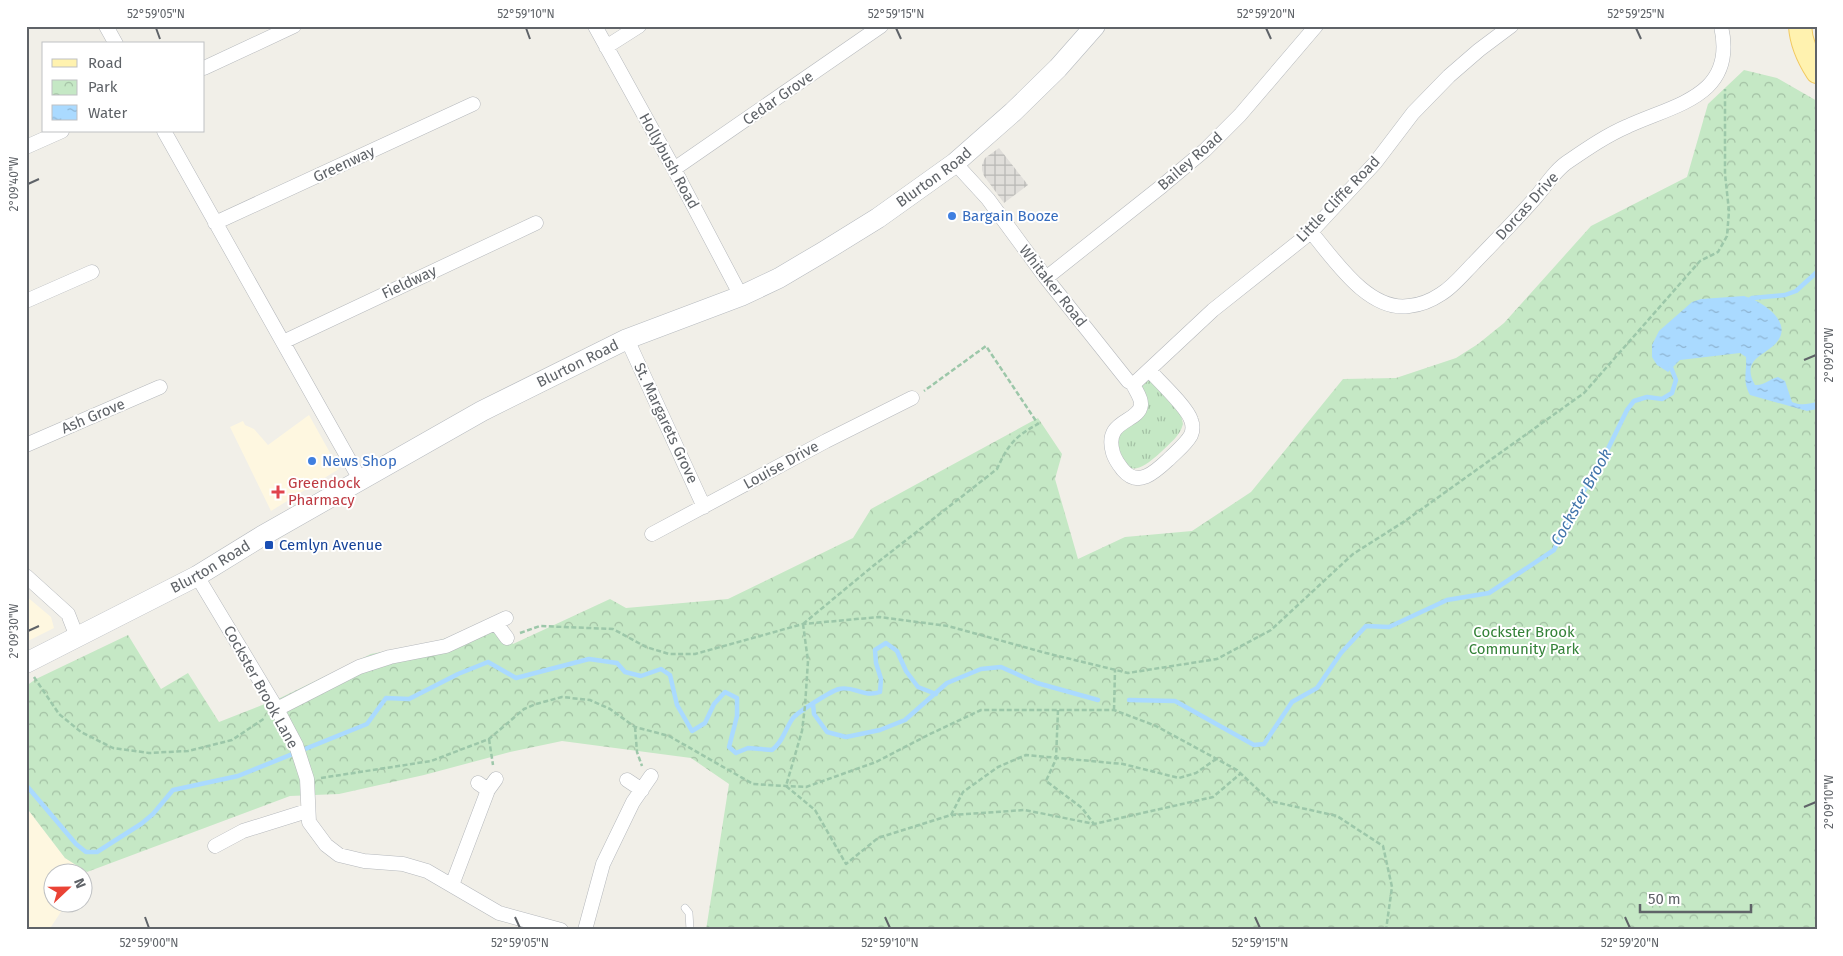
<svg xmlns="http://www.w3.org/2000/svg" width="1843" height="956" viewBox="0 0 1843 956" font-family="'Fira Sans',sans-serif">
<defs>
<pattern id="industrial-grid" width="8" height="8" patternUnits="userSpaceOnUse" patternTransform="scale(1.25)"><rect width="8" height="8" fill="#e0deda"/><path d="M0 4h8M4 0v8" fill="none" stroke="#b9b8b5"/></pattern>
<pattern id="grass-tufts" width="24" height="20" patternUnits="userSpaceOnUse" patternTransform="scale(1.25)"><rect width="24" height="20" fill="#c5e8c5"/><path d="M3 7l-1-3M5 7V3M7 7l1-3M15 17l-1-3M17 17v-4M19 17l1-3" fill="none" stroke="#a3c0a4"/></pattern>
<pattern id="park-crowns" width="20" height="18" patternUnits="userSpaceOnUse" patternTransform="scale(1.25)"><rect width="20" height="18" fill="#c5e8c5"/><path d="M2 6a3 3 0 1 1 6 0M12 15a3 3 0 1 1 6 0" fill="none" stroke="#a3c0a4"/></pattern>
<pattern id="water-ripples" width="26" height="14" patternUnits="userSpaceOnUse" patternTransform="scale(1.25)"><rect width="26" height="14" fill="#aadaff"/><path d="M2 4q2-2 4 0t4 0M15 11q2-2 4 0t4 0" fill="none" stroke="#8eb4d2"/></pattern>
</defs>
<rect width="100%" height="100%" fill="#f1efe8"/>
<!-- commercial -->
<path fill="#fef7e0" d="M309 415 339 469 271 511 230 427 243 421 245 425 254 429 268 445Z
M26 596 51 617 54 628 26 642Z
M26 807 65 858 87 872 83 879 82 874H52V904H66L49 930H26Z"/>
<!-- industrial -->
<path fill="url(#industrial-grid)" d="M999 148 1028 185 1004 203 984 176 982 170V165L985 158Z"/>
<!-- grass -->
<path fill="url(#grass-tufts)" d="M1146 376 1181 415 1183 424C1180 436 1170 443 1161 452 1130 481 1123 470 1116 434L1139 413 1138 385Z"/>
<!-- park -->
<path fill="url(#park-crowns)" d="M1744 70 1777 78 1817 101V930H706L729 784 691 758 562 741 510 752 424 775 339 794 290 796 87 872 65 858 26 807V686L36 679 128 635 161 689 188 673 219 722 280 698 371 654 433 642 470 631 498 616 513 644 610 599 626 608 728 599 853 538 871 509 1038 418 1062 454 1055 479 1078 559 1125 537 1192 531 1251 492 1343 379 1396 378 1456 358 1478 344 1504 323 1591 226 1687 177 1708 104Z"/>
<!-- water -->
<path fill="url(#water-ripples)" d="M1744 296C1759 300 1791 319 1779 339 1770 355 1739 357 1755 385 1764 386 1769 379 1778 377L1785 381 1792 402C1801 406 1808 404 1817 402V409L1807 411 1750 395C1742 380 1747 374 1746 357L1740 353 1680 360 1668 372 1657 365 1652 357V345L1659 331 1692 302 1701 299Z"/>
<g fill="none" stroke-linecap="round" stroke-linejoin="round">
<!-- stream -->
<path stroke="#aadaff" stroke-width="4.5" d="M1748 301 1752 298 1785 295 1796 291 1817 272
M1129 700 1175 701 1254 745 1264 744 1292 702 1317 688 1341 653 1366 626 1389 627 1447 600 1489 593 1554 550 1574 507 1601 463 1627 410 1634 401 1647 397 1662 399 1672 393 1676 380 1670 365
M813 704 814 714 827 732 846 737 880 730 905 720 947 683 981 669 1001 667 1037 683 1098 700
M26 785 76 844 86 852H97L141 824 153 814 173 790 238 776 367 724 386 698 409 699 458 674 488 662 516 678 589 659 617 663 625 672 641 676 661 669 670 675 677 705 692 731 705 723 714 704 725 692 737 698V716L729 747 736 753 748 748 772 750C783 742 785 729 793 718 798 712 831 691 839 689 853 685 864 698 880 692L881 679 876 663 875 650 886 643 897 651 906 671 918 687 936 694"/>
<!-- lane casing -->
<g stroke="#b5b8bc" stroke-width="8">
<path id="lane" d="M685 908 689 913 690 930"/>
</g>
<!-- street casing -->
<g stroke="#b5b8bc" stroke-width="15">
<path id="street" d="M106 26 116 44
M595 26 674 169 741 296
M606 47 639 26
M204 68 294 26
M164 131 361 481
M26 147 62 131
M955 163 988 199 1046 278 1128 381 1133 384
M674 169 881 26
M215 223 473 104
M1311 232C1334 259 1368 312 1409 306 1420 305 1432 300 1441 294 1453 287 1464 273 1474 263 1495 241 1516 220 1536 197 1546 185 1556 169 1569 161 1588 148 1607 135 1628 126 1676 104 1737 96 1721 26
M1046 278 1162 186 1205 150 1240 115 1316 26
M26 301 92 272
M627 339 704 507
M283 342 536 223
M1133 384 1137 381 1213 310 1311 232 1375 163 1413 113 1449 76 1479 50 1511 26
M1133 384C1135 390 1142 398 1141 405 1139 423 1103 419 1113 453 1115 460 1119 465 1123 470 1139 489 1157 470 1170 458 1177 451 1186 444 1191 435 1193 430 1193 425 1191 420 1187 407 1159 381 1149 370
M26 445 160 387
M652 534 826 441 912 398
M26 576 68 614 77 637
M197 576 277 709 296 745 307 779 309 822 326 845 339 855 364 861 403 864 427 871 499 913 561 930
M496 623 507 638
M277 709 359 667 390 657 446 646 506 618
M627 780 642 790
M478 783 488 790
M215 846 243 831 307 811
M452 885 488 790 496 779
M585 930 603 864 633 802 651 776"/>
</g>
<!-- secondary casing -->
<g stroke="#b6babf" stroke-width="21">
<g id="secondary">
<path id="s1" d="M26 663 197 576 262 536 482 411 627 339 741 296 779 278 823 252 878 218 955 163 1013 112 1058 68 1095 26"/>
</g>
</g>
<!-- primary casing -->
<g stroke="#f2c960" stroke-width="24">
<path id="primary" d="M1800 26C1801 43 1808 58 1817 72"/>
</g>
<!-- path -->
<path stroke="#9cc7a9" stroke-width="2.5" stroke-dasharray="5 2.5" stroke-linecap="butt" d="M803 624 808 661 805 706 802 731 786 786 815 810 846 864 878 838 951 815 963 792 998 767 1026 755 1123 764 1179 778 1196 773 1216 759
M803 624 873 566 997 469C1008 445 1014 437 1038 424L986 346 924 391
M520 633 540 626 613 629 646 647 669 654H695L803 624 879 617 948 626 1046 653 1128 673 1217 659 1271 630 1353 554 1405 521 1584 393 1700 261 1718 252 1727 236 1729 211 1725 174V89
M34 677 59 714 81 732 113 748 149 753 188 751 232 740 265 718
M1058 710 1056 759 1046 781 1082 808 1094 824
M1114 710 1115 670
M635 727 637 752 642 766
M489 739 493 765
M321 778 431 761 489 739 524 709 536 704 562 697 590 700 610 709 635 727 669 736 753 784 786 786 806 787 876 762 928 735 981 710H1114L1156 726 1237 770 1270 801 1337 816 1383 846 1392 887 1386 930
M951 815 1025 810 1094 824 1213 797 1240 774"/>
<!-- lane -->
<use href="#lane" stroke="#fff" stroke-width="7"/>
<!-- street -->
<use href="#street" stroke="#fff" stroke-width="14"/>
<!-- secondary -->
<use href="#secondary" stroke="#fff" stroke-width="20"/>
<!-- primary -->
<use href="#primary" stroke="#fff2af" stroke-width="22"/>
</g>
<!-- ticks -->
<path fill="none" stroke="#5f6368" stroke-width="2" d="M156 28 160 39M526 28 530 39M896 28 901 39M1266 28 1271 39M1636 28 1641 39M28 184 39 179M1804 360 1816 355M28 631 39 626M1804 807 1816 802M145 917 149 928M515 917 520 928M885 917 890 928M1255 917 1260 928M1625 917 1630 928"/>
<!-- markers -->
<g fill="#3f7fe0" stroke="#fff" stroke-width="2">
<circle cx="952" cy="216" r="5"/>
<circle cx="312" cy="461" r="5"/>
</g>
<path fill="#e0444e" stroke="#fff" stroke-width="2" d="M275.5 484.5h5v5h5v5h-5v5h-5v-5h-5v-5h5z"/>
<rect fill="#1a4fb4" stroke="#fff" stroke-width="2" x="264" y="540" width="10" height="10" rx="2.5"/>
<g text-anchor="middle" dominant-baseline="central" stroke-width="4" stroke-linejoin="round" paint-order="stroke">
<!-- street labels -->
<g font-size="15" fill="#5f6368" stroke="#fff">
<text transform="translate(778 98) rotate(-35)">Cedar Grove</text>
<text transform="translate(669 161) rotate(61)">Hollybush Road</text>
<text transform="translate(1190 161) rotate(-41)">Bailey Road</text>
<text transform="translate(344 164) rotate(-25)">Greenway</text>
<text stroke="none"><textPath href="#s1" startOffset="1032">Blurton Road</textPath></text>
<text transform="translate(1338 199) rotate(-46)">Little Cliffe Road</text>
<text transform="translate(1527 206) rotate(-48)">Dorcas Drive</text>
<text transform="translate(409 282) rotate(-25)">Fieldway</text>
<text transform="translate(1053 286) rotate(52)">Whitaker Road</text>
<text stroke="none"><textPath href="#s1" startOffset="628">Blurton Road</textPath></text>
<text transform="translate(93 416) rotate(-23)">Ash Grove</text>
<text transform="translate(666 423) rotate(65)">St. Margarets Grove</text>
<text transform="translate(781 465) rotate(-29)">Louise Drive</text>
<text stroke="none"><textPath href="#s1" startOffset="208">Blurton Road</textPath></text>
<text transform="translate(261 687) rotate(61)">Cockster Brook Lane</text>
</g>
<!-- shop labels -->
<g font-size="15" fill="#366cbe" stroke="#fff" text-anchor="start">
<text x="962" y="216">Bargain Booze</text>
<text x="322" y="461">News Shop</text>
</g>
<!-- health labels -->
<g font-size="15" fill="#be3a42" stroke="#fff" text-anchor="start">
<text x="288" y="483">Greendock<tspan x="288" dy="17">Pharmacy</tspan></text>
</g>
<!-- transit labels -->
<g font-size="15" fill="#164399" stroke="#fff" text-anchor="start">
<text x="279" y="545">Cemlyn Avenue</text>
</g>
<!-- park labels -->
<g font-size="15" fill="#348238" stroke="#fff">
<text x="1524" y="632">Cockster Brook<tspan x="1524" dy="17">Community Park</tspan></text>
</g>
<!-- water labels -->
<g font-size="16" font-style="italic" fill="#4174aa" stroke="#fff">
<text transform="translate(1581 497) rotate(-61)">Cockster Brook</text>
</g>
</g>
<!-- border -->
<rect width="1843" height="956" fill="none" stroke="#ffffff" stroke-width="55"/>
<!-- legend -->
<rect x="42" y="42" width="162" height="90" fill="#ffffff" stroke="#bfc1c3"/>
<rect x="52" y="59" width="25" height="8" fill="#fff2af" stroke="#bfc1c3"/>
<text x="88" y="68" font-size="15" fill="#5f6368">Road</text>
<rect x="52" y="80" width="25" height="15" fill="url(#park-crowns)" stroke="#bfc1c3"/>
<text x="88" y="92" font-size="15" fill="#5f6368">Park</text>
<rect x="52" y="105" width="25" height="15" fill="url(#water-ripples)" stroke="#bfc1c3"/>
<text x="88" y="118" font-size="15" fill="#5f6368">Water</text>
<!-- north arrow -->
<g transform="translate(68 888) rotate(68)"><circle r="24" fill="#ffffff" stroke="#bfc1c3"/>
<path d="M0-4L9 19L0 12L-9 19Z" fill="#ea4335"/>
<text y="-8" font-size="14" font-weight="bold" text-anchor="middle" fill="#5f6368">N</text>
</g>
<!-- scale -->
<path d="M1640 904v8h111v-8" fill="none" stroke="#5f6368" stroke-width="2.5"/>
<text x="1648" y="904" font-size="15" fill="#5f6368" stroke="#ffffff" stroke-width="4" paint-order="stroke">50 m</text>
<rect x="28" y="28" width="1788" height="900" fill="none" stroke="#5f6368" stroke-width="2"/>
<g font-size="12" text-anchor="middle" fill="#5f6368">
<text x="156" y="18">52°59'05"N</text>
<text x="526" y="18">52°59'10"N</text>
<text x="896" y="18">52°59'15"N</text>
<text x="1266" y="18">52°59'20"N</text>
<text x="1636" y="18">52°59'25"N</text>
<text transform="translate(14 184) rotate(-90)" y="4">2°09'40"W</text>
<text transform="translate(1829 355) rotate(-90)" y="4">2°09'20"W</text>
<text transform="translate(14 631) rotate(-90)" y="4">2°09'30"W</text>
<text transform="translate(1829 802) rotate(-90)" y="4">2°09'10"W</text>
<text x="149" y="947">52°59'00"N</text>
<text x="520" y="947">52°59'05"N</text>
<text x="890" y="947">52°59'10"N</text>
<text x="1260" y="947">52°59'15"N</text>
<text x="1630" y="947">52°59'20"N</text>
</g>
</svg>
